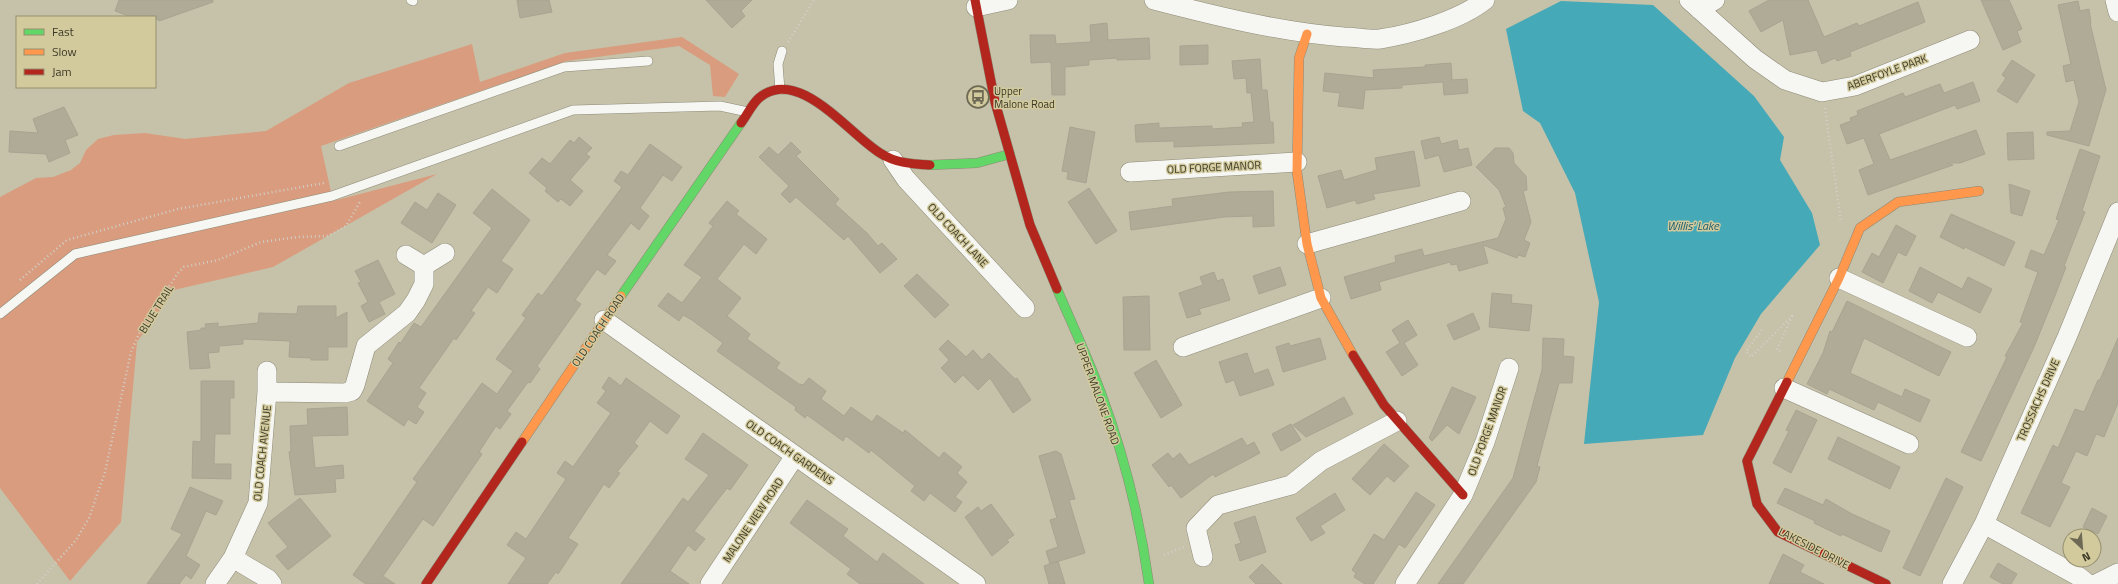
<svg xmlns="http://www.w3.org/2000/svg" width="2118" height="584" viewBox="0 0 2118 584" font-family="'Titillium Web',sans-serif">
<rect width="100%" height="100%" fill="#c6c2a9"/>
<!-- green -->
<path fill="#d99c7e" d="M682 37 739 74 725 97 713 96 710 65 679 46 567 61 321 146 333 201 437 174 273 267 174 290 137 342 121 522 70 581 0 488V197L36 178 53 177 71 170 80 163 86 150 98 139 114 135 145 133 185 139 266 131 349 83 472 44 480 82 565 53Z"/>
<!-- water -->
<path fill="#46a9b7" d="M1561 1 1653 5 1754 96 1784 137 1780 160 1812 213 1820 245 1761 314 1735 358 1703 435 1584 444 1599 302 1575 193 1540 123 1523 111 1506 29Z"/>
<!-- building -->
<path fill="#afab97" stroke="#a7a491" d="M119 0H213V2L159 21 158 19 155 20V17H131L115 11Z
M517 0H549L552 12 520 18Z
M706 0H752L741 11 745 16 732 28Z
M1769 0H1808L1824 37 1857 23 1859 26 1918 2 1925 22 1850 52 1851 56 1837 61 1835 58 1822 64 1817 50 1790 55 1783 20 1761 32 1749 11Z
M1981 0H2009L2022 29 2017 31 2021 42 2003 50Z
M2078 1 2080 11 2089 9 2091 23H2090L2106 90 2089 146 2047 135V132L2070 131 2079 102 2074 80 2066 82 2063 66 2071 64 2058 5Z
M1107 23 1108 40 1149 38 1150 59 1117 60V58L1089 60V65L1065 67V95H1052L1051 62 1031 63 1030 35H1055L1056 44 1091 42 1090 25Z
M1208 45V64L1180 65V46Z
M1260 59 1262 90H1267L1270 122H1273L1274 143 1174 147V141L1136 142 1135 125 1159 123V128L1212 126V129L1243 127 1242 123 1254 122 1251 93H1247L1246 78 1234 79 1232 61Z
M2012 60 2035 75 2017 103 1997 91 2006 78 2002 75Z
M1451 63 1452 80 1467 79 1468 93 1444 95 1443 82 1402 85V88L1365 90 1363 109 1338 106 1340 93 1323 91 1325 73 1374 78 1373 70 1425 67V65Z
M1973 82 1980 101 1957 109 1955 105 1879 134 1890 160 1976 130 1985 154 1960 163H1947L1953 165 1868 195 1859 170 1874 164 1864 138 1847 144 1840 125 1851 121 1850 118 1858 115 1857 111 1903 93 1905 97 1940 84 1944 93Z
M64 107 78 135 65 140 70 153 49 162 46 154 9 152 10 131 38 133 33 119Z
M1070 127 1095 132 1086 183 1067 179 1068 172 1062 171Z
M2033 132 2034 159 2008 160 2007 133Z
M579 137 592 148 586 154 590 157 570 180 583 191 570 206 561 199 558 202 545 191 547 188 529 173 542 158 550 164 570 140 574 143Z
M1439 137 1441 144 1457 140 1459 150 1468 148 1472 165 1444 172 1439 155 1425 159 1421 141Z
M791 142 801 152 796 156 839 199 835 204 867 233 878 246 882 243 897 259 880 273 848 236 844 240 796 197 790 203 781 194 789 186 759 157 769 147 778 155Z
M650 144 682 167 672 181 663 175 640 208 649 216 639 230 631 223 607 255 616 261 605 275 597 269 575 300 581 304 537 366 540 369 530 383 528 382 507 411 511 414 500 429 496 426 479 452 482 454 433 526 423 519 383 576 395 584H366L353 575 417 482 413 479 482 383 497 394 513 371 496 359 526 318 522 315 538 293 542 296 622 187 614 181 621 171 628 175Z
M1495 148H1509L1513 153 1514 163 1526 176 1527 190 1523 191 1531 222 1524 240 1530 243 1525 257 1518 255 1517 258 1483 245 1488 263 1459 271 1457 264 1451 265 1450 262 1379 282 1381 290 1351 299 1344 277 1396 262 1395 256 1422 249 1424 256 1498 238 1506 219 1503 208 1506 207 1499 190 1476 167Z
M2080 149 2100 156 2082 211 2085 212 2064 266 2066 267 2056 293 2034 347 1981 461 1961 452 2007 357 2005 356 2023 323 2020 322 2038 272 2025 267 2031 250 2044 255 2059 220 2056 219Z
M1414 151 1420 186 1373 194 1375 199 1357 204 1355 200 1327 208 1318 176 1341 170 1344 180 1377 170 1375 158Z
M2009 184 2030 191 2022 216 2011 213Z
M1089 188 1117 231 1096 244 1068 202Z
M492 189 530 220 501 261 513 269 497 293 488 287 471 311 475 313 456 340 454 338 421 385 419 388 426 393 417 407 424 412 416 424 408 419 404 426 367 401 393 363 388 359 399 342 400 344 414 323 421 327 492 228 473 213Z
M1273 191 1274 226 1253 227V216L1224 217 1131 230 1129 212 1173 206 1172 199 1229 192Z
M438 193 456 205 432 243 401 223 415 202 427 210Z
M727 201 739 211 736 214 767 239 756 254 744 244 717 279 741 298 727 316 750 334 747 339 780 363 776 368 799 384 803 385 809 378 826 391 821 399 844 416 851 407 872 422 877 415 903 433 905 430 939 458 944 452 962 467 957 473 967 482 955 497 962 502 955 512 930 493 924 501 911 491 915 486 871 450 869 453 846 436 843 441 807 415 805 418 795 410 796 407 717 351 723 343 692 320 683 315 679 321 658 306 668 293 682 303 702 277 684 265 713 226 709 223Z
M1951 214 2015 242 2004 266 1965 247 1964 249 1940 237Z
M1896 225 1916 236 1906 256 1898 252 1883 283 1862 272 1872 253 1879 257Z
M378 260 395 294 379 302 385 314 369 322 361 306 368 302 358 283 361 282 355 271Z
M1280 267 1286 285 1259 294 1253 276Z
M1920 267 1962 289 1968 277 1992 289 1980 313 1938 292 1932 303 1909 291Z
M1214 272 1217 281 1223 279 1230 300 1199 309 1201 314 1187 318 1179 293 1203 285 1200 277Z
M917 274 949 305 935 318 904 286Z
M1492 293 1512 295 1511 303 1532 305 1529 331 1489 327Z
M1149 296 1150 350H1124L1123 297Z
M1847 301 1951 352 1939 376 1864 338 1850 373 1902 397 1905 389 1930 400 1920 422 1878 402 1874 410 1829 389 1827 394 1807 384 1823 353 1830 331 1832 332Z
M298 306H336V318L347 312V347H328V360H311V358L289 357 290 341 243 339V344L219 346V352L208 353 210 368 190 369 187 332 201 330V328H206L205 324 218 323V327L258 323 259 313 297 314Z
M1473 313 1480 329 1454 340 1447 325Z
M1408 320 1417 335 1404 343 1418 365 1402 376 1386 352 1400 343 1392 330Z
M1320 338 1326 359 1283 372 1276 347 1289 343 1290 346Z
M1543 338 1564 339 1563 356 1574 357 1572 383H1559L1537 466 1540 467 1536 482 1463 584H1438L1513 478 1542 370Z
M2118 338V403L2104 437 2096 434 2087 456 2076 451 2061 483 2070 487 2050 527 2021 513 2053 445 2058 448 2075 409 2084 412 2098 380H2100Z
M948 340 966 357 973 350 982 360 989 353 1015 379 1017 378 1031 400 1013 413 990 378 978 390 963 375 955 383 941 368 949 360 939 349Z
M1247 353 1254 374 1268 369 1274 385 1240 396 1234 380 1226 383 1219 362Z
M1156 360 1182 405 1161 418 1134 373Z
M609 377 621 386 626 378 680 416 667 434 650 421 634 443 638 446 617 472 620 473 609 488 604 484 568 538 578 544 558 574 556 572 547 584H508L526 558 507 545 516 532 526 539 566 479 557 473 565 461 573 467 611 413 597 403 606 391 602 388Z
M201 381H234V398H230V434H215L214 464H231V479L192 478 193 441 201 442Z
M1452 387 1476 397 1459 434 1447 425 1432 441 1429 438Z
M1344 397 1353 414 1306 437 1293 425Z
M347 407 348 435 312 436 315 468 343 465 344 478 335 479 336 492 295 495 289 452 291 451 290 426 308 425 307 409Z
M1796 410 1817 420 1791 473 1773 463 1789 431 1786 430Z
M1291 424 1301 440 1281 451 1272 434Z
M703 433 748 465 730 490 727 488 694 531 705 539 695 551 688 545 670 571 689 584H621L683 498 688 502 709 475 685 459Z
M1838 437 1900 467 1890 489 1828 459Z
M1242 438 1247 446 1254 442 1260 453 1215 477 1213 474 1181 498 1171 485 1169 487 1152 465 1168 453 1173 459 1180 453 1189 465Z
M1384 444 1409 466 1394 482 1387 476 1370 495 1352 479Z
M1056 451 1061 454 1075 499 1069 500 1085 553 1050 564 1046 551 1058 547 1050 520 1057 518 1039 456Z
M1946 478 1963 487 1920 576 1903 568Z
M190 487 223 501 216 515 206 511 186 556 200 565 191 579 186 575 179 584H147L182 534 171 529Z
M1785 488 1823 505 1826 499 1852 514 1890 531 1881 552 1842 534 1841 536 1814 523 1815 521 1777 503Z
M1416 492 1435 505 1405 548 1399 544 1373 584H1365L1354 577 1356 573 1352 570 1374 534 1384 540Z
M1335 493 1345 510 1320 526 1325 533 1311 541 1296 518Z
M300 498 331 536 288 570 276 556 288 547 268 523Z
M807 500 848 529 843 536 877 562 883 553 924 584H860L847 574 851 569 790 523Z
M991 504 1014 535 1007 540 1009 542 992 556 965 517 978 507 981 511Z
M2092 508 2107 516 2098 534 2083 527Z
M1255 516 1266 552 1240 561 1235 545 1241 543 1234 523Z
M1783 554 1804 565 1800 572 1824 584H1769Z
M1058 561 1065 584H1049L1044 566Z
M1998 563 2017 574 2011 584H2003L1990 577Z
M1262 564 1282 584H1256L1249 577Z"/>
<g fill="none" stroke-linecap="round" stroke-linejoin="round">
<!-- lane casing -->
<g stroke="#8d8a77" stroke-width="10">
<path id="lane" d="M411 0 413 1
M780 90 778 64 782 51
M339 146 564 67 648 61
M0 314 75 254 332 196 573 110 720 106 748 112"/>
</g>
<!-- street casing -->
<g stroke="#8d8a77" stroke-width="20">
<path id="street" d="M1154 0C1216 16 1280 32 1344 37 1356 37 1369 40 1380 39 1412 34 1460 20 1485 0
M1689 0 1755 59 1785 80 1822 92 1855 86 1970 40
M2115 0 2118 12
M976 7 1008 0
M1699 9 1715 0
M893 160 906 179 1025 308
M1130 172 1297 162
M1307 244 1461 201
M406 255 424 266 445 253
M1839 278 1967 337
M604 320 976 584
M1183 347 1321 298
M1784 388 1909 444
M267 392 345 393 352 391 355 385 366 346 407 313 416 300 424 284V266
M1984 524 2078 576 2088 584
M1203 557 1196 528 1218 505 1291 485 1321 461 1397 421
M233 558 268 579 272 584
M215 584 233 558 258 503 267 392V371
M710 584 795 456
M1405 584 1463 495 1485 442 1509 368
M1952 584 1984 524 2067 337 2118 212
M2096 584 2118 573"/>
</g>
<!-- fast casing -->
<g stroke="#8d8a77" stroke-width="10">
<path id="fast" d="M930 165 977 163 1010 154
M1057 289C1072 324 1088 358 1101 393 1124 455 1140 519 1149 584
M621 296 741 123"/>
</g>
<!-- slow casing -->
<g stroke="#8d8a77" stroke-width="10">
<path id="slow" d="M1307 34 1299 58 1297 172 1307 244 1321 298 1353 355
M1787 382 1839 278 1860 228 1898 202 1979 191
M522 442 621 296"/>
</g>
<!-- jam casing -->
<g stroke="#8d8a77" stroke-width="10">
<path id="jam" d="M975 0 995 102 1030 225 1057 289
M741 123C747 115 752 104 759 98 798 65 849 134 880 153 895 163 912 164 930 165
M1353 355 1384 405 1463 495
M1787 382 1747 461 1757 504 1778 532 1886 584
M426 584 522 442"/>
</g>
<!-- path -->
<path stroke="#d1d0c8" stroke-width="2.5" stroke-dasharray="1 3" stroke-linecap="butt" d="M788 42 814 0
M1825 108 1841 222
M20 280 67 240 178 209 324 183
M1762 330 1746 351 1751 357 1792 316 1777 350 1781 352
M1164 555 1184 547
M37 584 76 540 89 518 105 472 131 352 142 327 178 273 184 267 218 260 261 242 298 237 328 236 346 226 361 200"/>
<!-- lane -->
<use href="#lane" stroke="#f6f6f2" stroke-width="9"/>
<!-- street -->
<use href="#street" stroke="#f6f6f2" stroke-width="19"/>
<!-- fast -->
<use href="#fast" stroke="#63d668" stroke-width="9"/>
<!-- slow -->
<use href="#slow" stroke="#ff974d" stroke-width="9"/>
<!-- jam -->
<use href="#jam" stroke="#b3261e" stroke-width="9"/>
</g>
<!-- icons -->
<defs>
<g id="bus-ring" transform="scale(1.15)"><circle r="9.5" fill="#d2ca9d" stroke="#6d6954" stroke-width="1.5"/><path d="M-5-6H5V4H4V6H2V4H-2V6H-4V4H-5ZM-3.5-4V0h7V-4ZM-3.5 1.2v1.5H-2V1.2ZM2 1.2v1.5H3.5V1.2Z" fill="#6d6954"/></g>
</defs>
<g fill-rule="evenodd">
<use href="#bus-ring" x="978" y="97"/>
</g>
<g text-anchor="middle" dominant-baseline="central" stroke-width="3" stroke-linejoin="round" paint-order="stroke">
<!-- street labels -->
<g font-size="11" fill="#3d3927" stroke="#d2ca9d">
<text transform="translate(1887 72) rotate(-20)">ABERFOYLE PARK</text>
<text transform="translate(1214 167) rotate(-3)">OLD FORGE MANOR</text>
<text transform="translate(958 235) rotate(47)">OLD COACH LANE</text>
<text transform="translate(156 309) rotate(-58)">BLUE TRAIL</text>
<text transform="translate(598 330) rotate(-56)">OLD COACH ROAD</text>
<text transform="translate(1098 394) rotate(70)">UPPER MALONE ROAD</text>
<text transform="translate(2038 400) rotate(-66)">TROSSACHS DRIVE</text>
<text transform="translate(1487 431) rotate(-70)">OLD FORGE MANOR</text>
<text transform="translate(790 452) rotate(35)">OLD COACH GARDENS</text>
<text transform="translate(262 453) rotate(-84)">OLD COACH AVENUE</text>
<text transform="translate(753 520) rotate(-56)">MALONE VIEW ROAD</text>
<text transform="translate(1814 548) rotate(27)">LAKESIDE DRIVE</text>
</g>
<!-- poi labels -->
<g font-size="11" fill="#3d3927" stroke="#d2ca9d" text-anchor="start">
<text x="994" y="91">Upper<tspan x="994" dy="13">Malone Road</tspan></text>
</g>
<!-- water labels -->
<g font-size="12" font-style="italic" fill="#195b6c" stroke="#d2ca9d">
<text x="1693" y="225">Willis' Lake</text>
</g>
</g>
<!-- legend -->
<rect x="16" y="16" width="140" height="72" fill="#d2ca9d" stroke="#96906e"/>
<rect x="24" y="29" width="20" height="6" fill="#63d668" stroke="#96906e"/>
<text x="52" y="36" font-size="12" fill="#3d3927">Fast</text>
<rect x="24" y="49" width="20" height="6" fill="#ff974d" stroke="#96906e"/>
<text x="52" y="56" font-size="12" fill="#3d3927">Slow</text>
<rect x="24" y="69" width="20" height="6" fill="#b3261e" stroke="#96906e"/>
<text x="52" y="76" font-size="12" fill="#3d3927">Jam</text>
<!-- north arrow -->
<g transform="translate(2082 548) rotate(154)"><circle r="19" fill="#d2ca9d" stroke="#96906e"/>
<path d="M0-3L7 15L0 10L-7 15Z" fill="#6d6954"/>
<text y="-6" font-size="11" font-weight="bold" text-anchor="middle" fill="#3d3927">N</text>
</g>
</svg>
